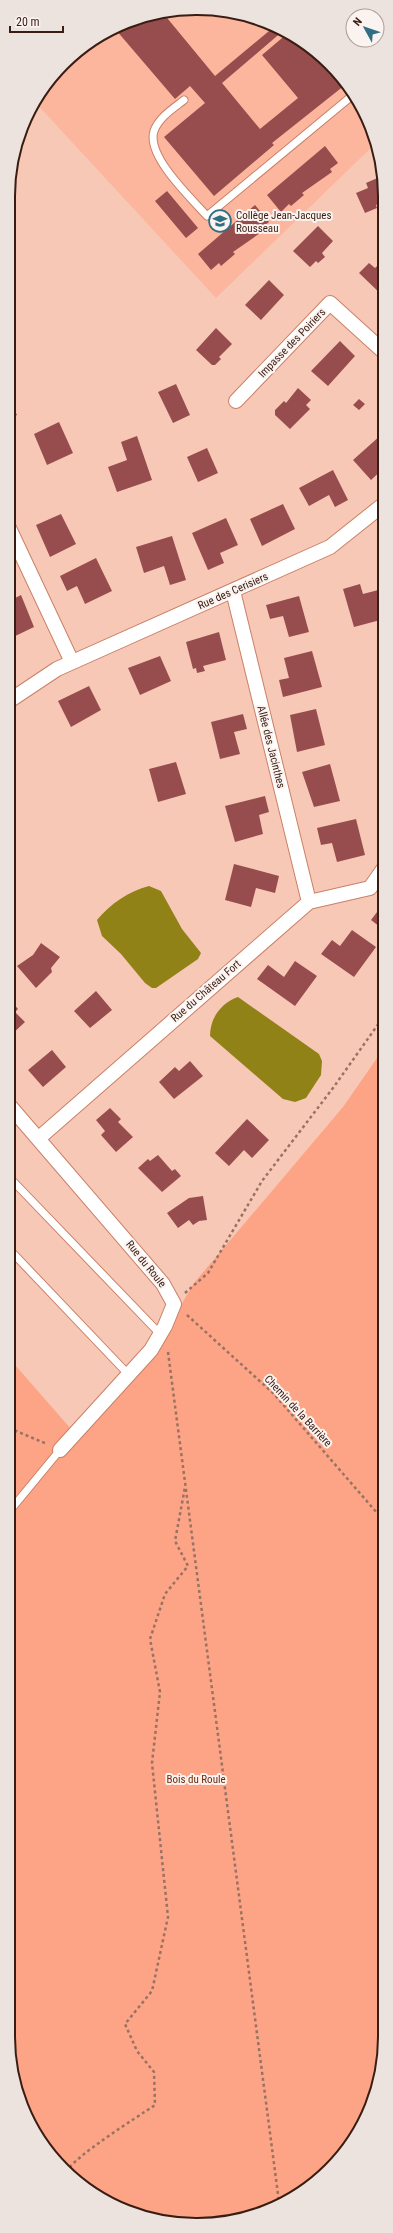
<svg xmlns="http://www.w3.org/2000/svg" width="393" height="2233" viewBox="0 0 393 2233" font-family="'Roboto Condensed',sans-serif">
<rect width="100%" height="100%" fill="#f8c8b7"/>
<!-- built -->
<path fill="#fbb69d" d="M221 10 280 27 330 63 366 113 374 145 216 298 34 101 56 76 88 48 86 45 147 14Z"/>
<!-- green -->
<path fill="#fca485" d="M384 1048 383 2061 360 2131 321 2178 257 2215 184 2225 124 2211 63 2170 22 2108 8 2036 9 1358 78 1437 148 1361 194 1283 343 1107Z"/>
<!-- water -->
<path fill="#918217" d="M149 886 161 891 182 929 201 953 198 959 156 988H152L145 983 121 954 102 936 97 920C110 904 129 891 149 886Z
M238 997 319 1054 322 1061 321 1075 306 1098 295 1102 283 1099 210 1036C210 1018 221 1003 238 997Z"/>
<!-- building -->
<path fill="#974d4e" d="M163 13 215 76 275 26 284 30 222 83 260 129 298 98 262 55 288 33 330 63 345 85 272 143 274 145 214 196 164 137 205 103 190 86 175 99 116 30 147 14Z
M325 146 338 163 330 169 332 172 302 193 304 195 291 206 289 204 281 212 267 195Z
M382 176 385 201 376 205 377 208 365 213 356 193 368 188 366 183Z
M167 191 198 228 186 238 155 201Z
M255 205 269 222 261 228 263 231 233 252 235 254 221 266 219 263 211 270 198 254Z
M318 226 333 241 322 253 325 257 318 263 316 261 310 267 293 251Z
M385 258V298L359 273 369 263 375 268Z
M269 280 284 295 261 320 245 305Z
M216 328 232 344 219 357 221 359 215 365H212L196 350Z
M340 341 355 356 328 386 311 371Z
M176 384 190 415 173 423 158 392Z
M298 388 311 400 306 405 310 409 290 429 275 415V410L284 401 286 403Z
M359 399 365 404 359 410 353 405Z
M9 400 17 415 9 419Z
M59 422 73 453 47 465 34 434Z
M381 435 384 438V468L371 480 353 460Z
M137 436 152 480 117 492 108 467 127 460 121 442Z
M207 448 218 473 198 482 187 457Z
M333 470 348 500 335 507 329 495 309 506 299 488Z
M283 504 295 529 262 546 250 519Z
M61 514 76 544 50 557 36 525Z
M226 518 238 545 220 553 224 563 208 570 192 533Z
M172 536 186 580 170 585 164 566 144 573 136 547Z
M96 558 112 591 85 604 77 586 67 591 60 576Z
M360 584 363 594 382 589 384 598V619L354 627 343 589Z
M21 595 34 627 9 639V601Z
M299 596 309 632 289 637 283 616 270 619 266 605Z
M219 632 226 660 203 666 205 671 197 673 196 668 193 669 186 642Z
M312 651 322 687 283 697 279 680 289 678 284 658Z
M160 656 171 681 140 695 128 668Z
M89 686 101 710 71 727 58 701Z
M316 709 325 745 297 752 290 715Z
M243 714 247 729 234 732 240 754 220 759 211 722Z
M176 762 186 794 158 802 149 769Z
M330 764 340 801 314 807 302 772Z
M265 796 269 812 259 815 263 834 235 842 225 806Z
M356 819 365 855 337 862 332 843 321 845 317 828Z
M234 864 279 876 275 893 256 888 251 907 225 900Z
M380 908 384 911V930L371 920Z
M352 930 376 947 354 977 321 954 332 940 340 946Z
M41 943 60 957 51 968 52 972 36 988 17 966 33 955Z
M295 961 317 976 295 1006 257 979 268 965 284 977Z
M96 991 112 1010 90 1028 74 1011Z
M11 1001 18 1009 15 1012 25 1022 9 1037Z
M52 1050 66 1067 43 1087 28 1070Z
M190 1061 203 1076 174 1099 159 1082 175 1067 179 1071Z
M110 1108 121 1119 118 1122 133 1137 116 1152 101 1135 105 1131 96 1120Z
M247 1119 269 1140 252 1158 244 1150 229 1166 215 1153Z
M158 1155 172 1171 175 1169 181 1176 162 1192 138 1168 148 1159 150 1161Z
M203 1196 207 1220 199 1221 193 1225 189 1220 178 1228 167 1213 189 1198Z"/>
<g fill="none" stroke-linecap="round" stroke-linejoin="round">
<!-- lane casing -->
<g stroke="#ca8066" stroke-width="9">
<path id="lane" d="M184 100C174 108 159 117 154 131 146 156 191 198 207 216L353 95
M9 1177 160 1334
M9 1249 128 1374
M8 1513 60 1450"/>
</g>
<!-- street casing -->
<g stroke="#ca8066" stroke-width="16">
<path id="street" d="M236 401 330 303 384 352
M9 528 72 662
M233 591 309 902
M9 701 57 669 330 547 384 504
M9 1105 163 1284 174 1304 165 1326 151 1350 60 1450
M39 1138 309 902 370 888 384 868"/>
</g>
<!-- path -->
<path stroke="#997264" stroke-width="2.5" stroke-dasharray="3 3" stroke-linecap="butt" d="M185 1293 208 1273 262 1181 333 1088 384 1016
M187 1315 274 1394 384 1521
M168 1352 279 2202
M9 1428 47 1444
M66 2172C76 2155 136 2118 155 2105L154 2072 137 2051 125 2024 152 1991 168 1917 152 1763 160 1692 150 1639 165 1594 188 1566 175 1541 185 1487"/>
<!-- lane -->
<use href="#lane" stroke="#fff" stroke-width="7"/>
<!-- street -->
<use href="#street" stroke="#fff" stroke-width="14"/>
</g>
<!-- icons -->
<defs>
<g id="school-ring" transform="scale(1.15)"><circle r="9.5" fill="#fbf3f0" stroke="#2e6f83" stroke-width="1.5"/><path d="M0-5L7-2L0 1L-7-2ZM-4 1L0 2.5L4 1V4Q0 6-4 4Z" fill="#2e6f83"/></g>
</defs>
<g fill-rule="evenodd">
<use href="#school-ring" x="220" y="221"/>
</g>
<g text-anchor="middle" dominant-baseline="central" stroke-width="4" stroke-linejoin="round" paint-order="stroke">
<!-- poi labels -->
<g font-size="11" fill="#3a1d12" stroke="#fbf3f0" text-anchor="start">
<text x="236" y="215">Collège Jean-Jacques<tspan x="236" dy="13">Rousseau</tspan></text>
</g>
<!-- street labels -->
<g font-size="11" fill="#3a1d12" stroke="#fbf3f0">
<text transform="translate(292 343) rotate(-46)">Impasse des Poiriers</text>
<text transform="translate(233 591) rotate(-24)">Rue des Cerisiers</text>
<text transform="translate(271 747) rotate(76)">Allée des Jacinthes</text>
<text transform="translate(206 991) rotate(-41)">Rue du Château Fort</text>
<text transform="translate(146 1264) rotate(51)">Rue du Roule</text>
<text transform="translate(298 1411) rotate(47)">Chemin de la Barrière</text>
</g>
<!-- park labels -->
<g font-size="11" fill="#6e280a" stroke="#fbf3f0">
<text x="196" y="1779">Bois du Roule</text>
</g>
</g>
<!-- crop -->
<path d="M0 0H393V2233H0ZM196 15H197A181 181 0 0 1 378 196V2037A181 181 0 0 1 197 2218H196A181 181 0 0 1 15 2037V196A181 181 0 0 1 196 15Z" fill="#ece2de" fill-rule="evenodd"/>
<path fill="none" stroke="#3a1d12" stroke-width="2" d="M196 15H197A181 181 0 0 1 378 196V2037A181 181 0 0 1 197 2218H196A181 181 0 0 1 15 2037V196A181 181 0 0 1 196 15Z"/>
<!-- north arrow -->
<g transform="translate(365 28) rotate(310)"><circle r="19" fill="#fbf3f0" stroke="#ae9d97"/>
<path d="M0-3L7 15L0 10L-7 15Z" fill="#2e6f83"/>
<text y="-6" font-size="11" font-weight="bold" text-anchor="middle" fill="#3a1d12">N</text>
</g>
<!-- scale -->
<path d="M10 26v6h53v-6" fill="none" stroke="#3a1d12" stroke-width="2"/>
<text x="16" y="26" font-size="12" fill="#3a1d12" stroke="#fbf3f0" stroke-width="3" paint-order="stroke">20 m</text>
</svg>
